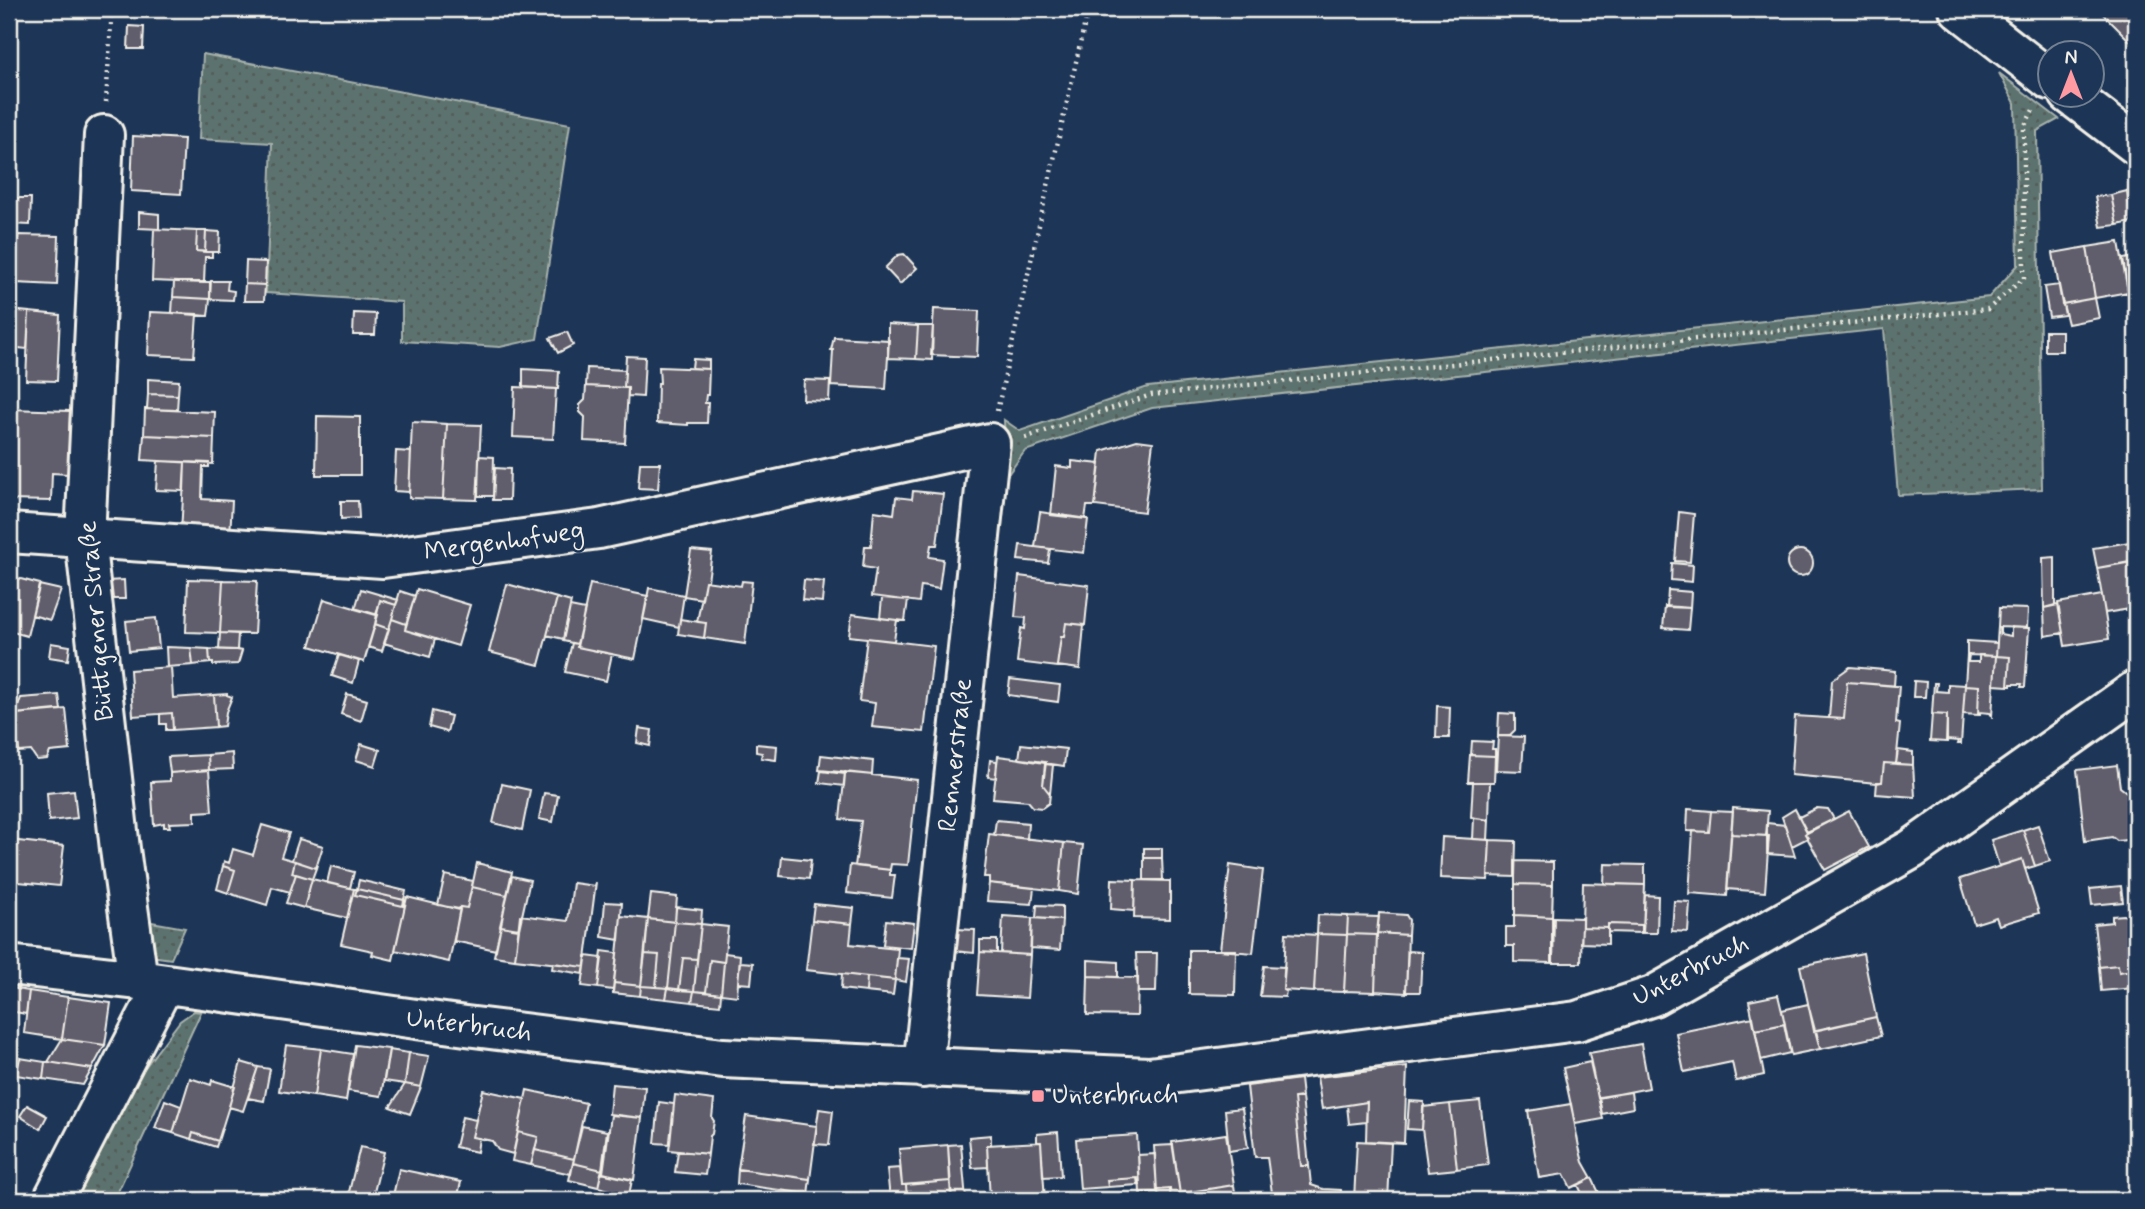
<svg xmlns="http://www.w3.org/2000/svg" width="2145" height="1209" viewBox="0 0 2145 1209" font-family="Mynerve,sans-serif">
<defs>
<pattern id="grass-dots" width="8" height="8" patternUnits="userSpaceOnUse" patternTransform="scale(1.75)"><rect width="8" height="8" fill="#5c726e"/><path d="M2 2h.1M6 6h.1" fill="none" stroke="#525b58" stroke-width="1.8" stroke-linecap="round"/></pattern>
</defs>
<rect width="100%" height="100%" fill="#1d3557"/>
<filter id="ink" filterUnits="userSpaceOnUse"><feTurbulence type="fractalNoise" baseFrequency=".0143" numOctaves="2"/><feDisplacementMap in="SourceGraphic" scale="14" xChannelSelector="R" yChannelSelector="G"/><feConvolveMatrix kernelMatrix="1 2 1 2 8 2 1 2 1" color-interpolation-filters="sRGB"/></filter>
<g filter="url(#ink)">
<!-- grass -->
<path fill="url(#grass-dots)" stroke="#a8b2ab" stroke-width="2" d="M203 54 570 124 537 339 500 347 402 341V302L266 293 272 143 199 139Z
M1999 73 2059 119 2037 131 2042 489 1898 495 1884 329 1152 408 1025 451 1006 477 1004 420 1020 431 1148 387 1989 297 2018 265 2015 103Z
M146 921 185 928 171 959 151 956Z
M194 1011 201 1012 114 1200H70L115 1107 180 1021Z"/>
<!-- building -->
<path fill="#615d6d" stroke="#f4f1e8" stroke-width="2" d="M2106 9H2136V37L2131 42 2102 13Z
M129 26 144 27 143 49H128Z
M133 136 184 139 181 194 131 191Z
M2127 191 2132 222 2117 225 2111 195Z
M2111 195 2117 225 2101 227 2095 197Z
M9 198H31L30 225 9 224Z
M139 212 159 214V229L139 228Z
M154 229 197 231 196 251 212 252V257H205L204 283 152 281Z
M197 231H206L205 252 196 251Z
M206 231 220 232 219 252H205Z
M18 235 59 236 57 285 16 283Z
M2119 242 2128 292 2095 298 2087 247Z
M2087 247 2095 298 2062 304 2053 253Z
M904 254 917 268 900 284 885 268 898 255Z
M2136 257V309L2131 310 2123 259Z
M246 261 266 262 265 285 245 284Z
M211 281H228L227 290 234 291 233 300 210 299Z
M174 282H210V299L173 297Z
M245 284 265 285 264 301H244Z
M2059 285 2065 315 2049 317 2044 287Z
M173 297 210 299 208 316 172 313Z
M2095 298 2099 318 2068 324 2063 304Z
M934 309 979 311 977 357 931 355Z
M9 310 29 312 27 349 9 347Z
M29 312 60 315 57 381 26 380Z
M150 312 197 314 194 357 148 355Z
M354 313 376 314 375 335H353Z
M888 324 918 326 916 359 888 358Z
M918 326H933L932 360 916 359Z
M2045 331H2062V351H2045Z
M567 332 573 345 558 353 550 338Z
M834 337 889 340 886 389 831 386 833 350H831Z
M626 356 645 357 643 397 628 396V388H624Z
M693 359 709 360V369L692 368Z
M659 367 709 369 708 395H706L705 403H708L707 423H688V425L657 423 658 383H660Z
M587 368 625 370 624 388 586 386Z
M523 369 559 371 558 389 523 387Z
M148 379 179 381 178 395 148 394Z
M804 380 830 381 829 401 803 400Z
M586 386 628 388 625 443 584 441 585 417 580 412V405L585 400Z
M515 387 556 389 553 439 513 437Z
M148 394 178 395 177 410 147 409Z
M9 409 70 411 68 474 52 473 51 501 9 500Z
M145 409 215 412 214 438 144 435Z
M317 416 360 417V475H316Z
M412 422 447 424 443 499 409 498Z
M447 424 481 425 477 500 443 499Z
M144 435 214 438 213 464 142 460Z
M1137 440 1153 442 1144 512 1095 506 1101 451Z
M396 451 411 452 409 492 394 491Z
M479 456 494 457 493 496H478Z
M158 461 185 462 184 491 156 490Z
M1072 461 1100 464 1095 506H1087L1085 519 1051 515 1056 466 1072 468Z
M185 462 209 463V467H203L202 499 232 501 230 536 181 533Z
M640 463H660L658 489 638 488Z
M495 468 510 469 509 500H493Z
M913 491 943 494 937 545H931L929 557 943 559 939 589 921 586 919 602 872 596 876 569 863 567 865 546H871L874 511 894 514 896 497 912 499Z
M341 501H358L359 518 341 519Z
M1040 512 1088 519 1084 553 1035 547Z
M1679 512 1694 514 1690 562 1675 561Z
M2130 542 2133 562 2097 568 2093 548Z
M1020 545 1050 549 1048 563 1018 560Z
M691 550 712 552 708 581H705L702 599 684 596Z
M1787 563a13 13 0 1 1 26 0a13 13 0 1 1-26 0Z
M2055 557V605L2044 608 2043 558Z
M2135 561 2136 608 2105 613 2097 568Z
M1672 563 1693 565 1692 582 1671 580Z
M9 576 40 584 27 636 9 631Z
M1019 576 1089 585 1085 625 1066 623 1064 637H1061L1057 667 1017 662 1021 628 1025 629 1026 618 1015 617Z
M188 579 223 580 220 633 186 632Z
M124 580 125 599H109L107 581Z
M223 580 257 581 254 634 220 633Z
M804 580 824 582 822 602 802 600Z
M705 581 741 586 742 581 752 582 745 644 704 638 706 623 697 622Z
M507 584 557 598 539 665 489 652Z
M590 584 648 596 635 659 577 647Z
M39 585 61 590 50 620 32 615Z
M649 588 684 595 679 627 643 619Z
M361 589 398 600 396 605 380 600 376 615 355 609Z
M417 589 470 605 458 646 405 630Z
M1668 590 1691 592 1690 608 1667 607Z
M400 591 415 596 406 624 392 619Z
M2102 595 2109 639 2065 646 2058 603Z
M557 598 571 602 563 639 547 635Z
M882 598 908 600 905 621 880 618Z
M324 599 378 615 364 662 310 646Z
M380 600 396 605 389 629 375 624Z
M2058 605 2063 633 2045 636 2044 608Z
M1665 606 1690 608 1688 630 1663 628Z
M570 607 585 610 577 644 563 641Z
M1999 608 2028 609 2027 628 1998 627Z
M852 614 897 620 894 641 849 636Z
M156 618 159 648 129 651 126 621Z
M392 619 406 624 405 630 435 639 430 657 384 643Z
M680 619 706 623 704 638 678 634Z
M1066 623 1084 625 1080 669 1057 666 1061 637H1064Z
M375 624 389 629 382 651 368 647Z
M1998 627H2000V634L2011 636V627L2029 628 2025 687H2021L2022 684H2011V686H2008L2010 657 1996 656Z
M220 633 238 634 237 650H219Z
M867 638 934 646 924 732 872 727 875 703 859 701Z
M1967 641 1997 643 1996 656 1967 655Z
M51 643 70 646 68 660 49 657Z
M572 643 577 644V647L612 654 606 681 565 672Z
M166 647 191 648 193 665 167 667Z
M191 648 209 649 210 663 193 665Z
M209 649 237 650 242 651 238 664 213 665V663H210Z
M339 655 359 661 353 683 332 676Z
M1967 655H1969L1968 662H1979V655L1996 656 1992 716 1990 713 1980 712V715H1978L1979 686 1965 685 1961 744H1958L1959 741 1947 740V743V715L1932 714 1934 683H1937L1936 691 1948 692V684L1965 685Z
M1996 656 2010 657 2008 686 1994 685Z
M171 667 173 698 214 695 216 727 173 730 172 713 133 716 130 670Z
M1850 667 1895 671 1894 686 1847 682 1844 719 1829 718 1832 680Z
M1010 679 1060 685 1058 702 1008 695Z
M1914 681 1926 682 1925 697H1913Z
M1847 682 1899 686 1896 723 1900 724 1896 764 1884 763 1882 782 1877 783 1791 775 1795 716 1844 719Z
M1965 685 1979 686 1978 715 1963 714Z
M227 694V695L232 697 226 712 224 726 216 727 214 695Z
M347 694 367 700 361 721 341 714Z
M59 695 61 710 15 714 21 698Z
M1437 706 1450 707 1449 738H1436Z
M66 709 70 750 50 752 47 759 37 760 31 751 19 752 15 714Z
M432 711 451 716 447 732 429 727Z
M172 713 173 730H166V724H160V714Z
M1499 713 1515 714V730L1509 736H1498Z
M1932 714 1947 715 1946 742 1930 741Z
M639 728 652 730 650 746 637 743Z
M1498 736 1524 737 1522 771 1496 770Z
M1472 741 1493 742 1492 749H1495V756L1471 755Z
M361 744 380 750 375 766 356 760Z
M756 744 777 746 776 760 761 758 762 753 756 752Z
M1021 744 1066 749 1064 766 1019 759Z
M1898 750 1913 752V765L1896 764Z
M232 753 233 769 209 770 208 755Z
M208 755 209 770 170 773 168 757Z
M821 755 873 761 872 775 819 770Z
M1470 755 1495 756 1494 782H1468Z
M998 756 1046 762 1043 785 1050 794 1049 803 1042 808 1033 807 1028 801 993 798Z
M990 760 997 761 996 778 988 777Z
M1884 763 1913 765 1915 797 1876 794 1877 782H1882Z
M1045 764 1053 765 1050 794 1043 785Z
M2117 765 2120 787 2129 794H2136V839L2117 841 2112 837 2085 841 2077 770Z
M209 770 212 811 195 812V822L169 823 170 827H164V823L154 825 151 782 170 781V773Z
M821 771 845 774 844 786 819 783Z
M845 772 917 780 908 865 891 864 890 870 855 866 861 821 840 819Z
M1473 782H1490L1489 820 1471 817Z
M502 784 530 790 522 830 493 823Z
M74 790 77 818 49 821 47 793Z
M544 793 558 795 553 822 539 819Z
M1733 808 1768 811 1766 836 1731 834Z
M1817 808 1828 809 1834 819 1807 832 1799 817Z
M1688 809 1711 811 1709 832 1687 831Z
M1795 809 1807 832 1805 834 1808 838 1792 846 1782 817Z
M1711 811 1733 812 1727 896 1690 893 1689 895 1693 831 1709 832Z
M1849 811 1869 847 1825 870 1805 834Z
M1474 818 1489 820 1488 840 1473 839Z
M996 820 1028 823 1027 839 994 835Z
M1767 823 1785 825 1795 856 1767 854Z
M262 825 289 833 281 857 295 861 292 873 296 874 290 892 272 887 267 905 228 893 235 870 223 866 224 861 229 863 233 849 253 855Z
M2038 825 2050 861 2035 866 2023 830Z
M2023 830 2035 866 2025 869 2022 859 1999 866 1991 840Z
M989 834 1064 843 1059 891 989 883V877H984Z
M1731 834 1769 836 1765 892 1727 889Z
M1442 837 1490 840 1488 880 1440 878Z
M299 839 323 846 316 868 292 860Z
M9 840 64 846 59 886 9 881Z
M1490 840 1516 841 1515 877 1488 876Z
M1064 843 1083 845 1078 894 1059 891Z
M1144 848H1162V858H1144Z
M782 857 811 860 809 879 780 876Z
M1144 858H1162L1163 880H1144Z
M2022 859 2039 913 1999 925 1996 917 1974 924 1960 879Z
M295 861 316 868 312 879 292 873Z
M1515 861 1553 862V885L1515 884Z
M477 863 512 872 507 895 472 887Z
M1605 864 1645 865V885L1604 884Z
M850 865 890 870V875H895L892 898 847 893Z
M1230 865 1263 870 1253 953 1220 950Z
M223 866 235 870 228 893 217 889Z
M331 866 354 872 350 888 327 883Z
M296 874 312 879 304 908 286 903Z
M445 875 473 881 467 908 460 907 459 909 438 905Z
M512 876 530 880 519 929 500 926Z
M312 879 354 889 347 918 304 908Z
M1112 879 1135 880 1134 911 1111 909Z
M359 880 406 891 404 900 357 889Z
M1135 880 1170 881V919L1134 918Z
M596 882 585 967 515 959 520 915 568 921 573 883 595 886Z
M989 883 1034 888 1032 904 987 901Z
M1583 883 1645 885 1643 929H1641V925L1608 924V928L1582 927Z
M1515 884 1553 885 1552 917 1515 915Z
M2121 886 2123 902 2092 905 2090 889Z
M472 887 507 895 496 950 454 941 460 907 467 908Z
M354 889H357L355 895 403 906 404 900 406 901 393 960 372 955 373 951 341 944Z
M357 889 404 900 403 906 355 895Z
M651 894 677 897 675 922 648 919Z
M1645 895 1658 896 1657 933H1643Z
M407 897 460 910 449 962 395 950Z
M1674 901 1690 902 1688 932 1672 931Z
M605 902 622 903 619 940 602 937Z
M814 904 854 908 852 924 812 920Z
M1037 905 1062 906V920L1036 918Z
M676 907 702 910 701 924 675 922Z
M1379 913 1406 915 1409 920 1408 935 1377 933Z
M1318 915 1348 916 1347 935 1317 934Z
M1514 915 1552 917V963L1514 962V946H1506V927H1514Z
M2124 915 2131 920H2136V963H2131L2132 970 2119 972 2118 965 2099 967 2094 924 2112 922V916Z
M621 916 648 919 641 986 614 983Z
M1003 916 1032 918 1030 955 1001 953Z
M1348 916 1379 917 1377 935 1347 934Z
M1554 917 1582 918 1581 963H1553Z
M1032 918 1062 920 1060 950 1031 948Z
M648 919 675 922 668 988 656 987 659 955 645 954Z
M812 920 852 924 850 944 898 949 895 980 806 970Z
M886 920 914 923 911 948 883 945Z
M675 922 701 924 697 959 683 958 679 990 668 988Z
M701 924 728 927 724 962 710 960 706 992 694 991Z
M1608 924 1641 925V933L1608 932Z
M501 926 519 929 515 959 494 956Z
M1582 927 1608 928V944L1581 943Z
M956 929 975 930 974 953 954 951Z
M1286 933 1317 935 1314 992 1283 990Z
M1377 933 1408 935 1406 993 1375 991Z
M1317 934 1347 935 1344 992 1314 991Z
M1347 934 1377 935 1375 992 1344 991Z
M980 940H997V953L980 952Z
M1189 950H1236L1235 995 1189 994Z
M602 951 617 953 613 990 598 988Z
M1408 951 1422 952 1420 992H1406Z
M980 952 1030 955 1027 998 977 995Z
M725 953 740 955 737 996 721 994Z
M1136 953H1157L1156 992H1138Z
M1863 953 1876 1017 1814 1031 1800 966Z
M645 954 659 955 656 987 641 986Z
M586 956 602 958 598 988 582 986Z
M683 958 697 959 694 991 679 990Z
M897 958 909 959 906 982 895 980Z
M710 960 724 962 721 994 706 992Z
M1088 960 1118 962V977L1088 976Z
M740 962 753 963 751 984 738 983Z
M553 963 585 967 584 974 552 969Z
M2118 965 2119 972 2132 970 2134 988 2101 991 2099 967Z
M1264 966 1285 967 1283 990 1286 991 1285 997 1260 996Z
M842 974 867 977 866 992 841 989Z
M1088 976 1138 978 1137 1016 1087 1015Z
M867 977 895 980 893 995 866 992Z
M614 983 641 986 640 996 613 993Z
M641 986 668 988 666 999 640 996Z
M10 988 29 991 26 1014 9 1011Z
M668 988 694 991 692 1002 666 999Z
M29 991 68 997 62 1039 24 1033Z
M694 991 721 994 720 1005 692 1002Z
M1778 995 1785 1024 1755 1030 1749 1001Z
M68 997 111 1003 105 1045 62 1039Z
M1808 1004 1820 1049 1791 1055 1782 1010Z
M1753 1017 1764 1075 1736 1081 1732 1062 1684 1072 1676 1033Z
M1876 1017 1881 1036 1820 1049 1816 1030Z
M1784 1024 1790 1053 1761 1060 1755 1030Z
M62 1039 105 1045 92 1069 48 1062Z
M1641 1044 1649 1088 1598 1098 1589 1053Z
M286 1045 321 1049 314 1096 279 1091Z
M355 1045 389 1049 381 1096 348 1091Z
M321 1049 353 1054 346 1101 314 1096Z
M389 1050 409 1053 405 1084 384 1081Z
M409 1053 429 1056 421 1087 405 1084Z
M20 1058 45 1062 43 1079 16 1075Z
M45 1062H48L92 1069 83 1085 43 1079Z
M241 1062 258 1067 243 1111 229 1107Z
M1590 1062 1603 1119 1575 1124 1563 1068Z
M258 1067 270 1069 264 1101 248 1098Z
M1407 1067 1404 1143 1366 1141 1367 1102 1322 1109 1317 1077Z
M190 1078 211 1085 212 1080 235 1087 218 1141 193 1133 191 1139 173 1133Z
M1300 1079 1302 1097 1294 1098 1301 1166H1309L1311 1185 1323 1189 1341 1190 1342 1200H1273L1267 1157H1255L1247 1086Z
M405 1084 421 1087 410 1114 390 1107Z
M612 1084 645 1087 642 1118 609 1114Z
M483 1090 525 1099 513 1154 498 1150 492 1141 472 1137Z
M527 1090 586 1103 574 1159 535 1150 538 1137 518 1132Z
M1631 1092 1633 1108 1602 1114 1599 1097Z
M675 1095 714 1100 712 1118 714 1121 712 1134 710 1136 708 1154 669 1150Z
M1302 1097 1309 1166H1301L1294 1098Z
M165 1100 181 1106 173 1133 155 1128Z
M1409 1101 1424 1102 1422 1130 1407 1129Z
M1480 1101 1488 1165 1457 1169 1450 1104Z
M659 1102 674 1104 670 1144 655 1143Z
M1367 1102 1366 1122 1349 1124 1347 1105Z
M1450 1104 1457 1169 1428 1172 1422 1129 1423 1107Z
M1571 1104 1579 1147 1583 1162 1592 1178 1571 1188 1564 1174 1539 1178 1528 1111Z
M27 1105 47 1116 40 1129 20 1116Z
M1242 1108 1248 1148 1229 1151 1225 1110Z
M819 1109 833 1111 829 1145 814 1144Z
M611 1115 642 1118 634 1180 603 1173Z
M746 1116 817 1126 810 1179 738 1169Z
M462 1117 476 1120 472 1137 479 1138 477 1152 455 1147Z
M582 1126 607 1131 602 1170 573 1163Z
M518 1132 538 1137 531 1165 512 1161Z
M1058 1132 1061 1176 1043 1177 1041 1142H1037V1134Z
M193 1133 218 1141 216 1147 191 1139Z
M1226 1134 1234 1185 1180 1194 1172 1142Z
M991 1135V1145H987L988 1167 972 1168 969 1137Z
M1137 1135 1140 1185H1138L1137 1178 1107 1180 1108 1187 1080 1189 1076 1139Z
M1357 1141 1391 1143 1388 1200H1354Z
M1041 1142 1045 1200H990L987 1145Z
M961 1144 966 1200H952L948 1145Z
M948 1145 950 1181 902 1185 899 1149Z
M1173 1145 1180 1194 1170 1195V1189L1157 1190 1154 1146Z
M360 1147 384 1152 372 1200H347Z
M535 1150 574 1159 571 1174 531 1165Z
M678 1151 708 1154 705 1175 675 1172Z
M1155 1154 1157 1192 1140 1193 1138 1155Z
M573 1163 602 1170 598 1187 569 1180Z
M900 1168 902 1185H906L907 1200H890L887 1169Z
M399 1169 461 1182 457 1200H392Z
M738 1169 810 1179 808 1194 737 1184Z
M601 1173 632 1180 629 1195 598 1187Z
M1137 1178 1138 1185 1108 1187 1107 1180Z
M1592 1178 1602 1199 1585 1200 1578 1185Z
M950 1181 951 1198 922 1200H907L906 1185Z
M1234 1185 1236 1200H1171L1170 1195Z
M1170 1189 1171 1200H1159L1158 1190Z"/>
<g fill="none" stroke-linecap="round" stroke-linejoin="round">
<!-- minor casing -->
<g stroke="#f4f1e8" stroke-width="44">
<path id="minor" d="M1959 9 2050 80
M2069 94 2136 145
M104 135 85 538 120 849 138 980
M9 533 383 558 599 529 990 443 923 1068
M9 965 138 980 466 1026 723 1058 1149 1077 1577 1021 1653 996 1912 849 2136 690
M53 1200 164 984"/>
</g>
<!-- path -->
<path stroke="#f4f1e8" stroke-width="4.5" stroke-dasharray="2 5" stroke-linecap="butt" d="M106 102 112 9
M997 411 1088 9
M1025 438 1151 395 1988 309 2024 278V127L2033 110"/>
<!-- minor -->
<use href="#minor" stroke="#1d3557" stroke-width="38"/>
</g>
</g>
<!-- markers -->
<rect fill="#ff9aa2" stroke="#1d3557" stroke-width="2.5" x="1031" y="1089" width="14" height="14" rx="3.5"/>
<g text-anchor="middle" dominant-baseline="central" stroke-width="5" stroke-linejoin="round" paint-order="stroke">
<!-- street labels -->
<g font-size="26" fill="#f4f1e8" stroke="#1d3557">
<text transform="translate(504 542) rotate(-8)">Mergenhofweg</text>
<text transform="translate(97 621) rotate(-95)">Büttgener Straße</text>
<text transform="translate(956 755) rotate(-84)">Rennerstraße</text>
<text transform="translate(1691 971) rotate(-27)">Unterbruch</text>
<text transform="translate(469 1026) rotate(7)">Unterbruch</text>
</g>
<!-- poi labels -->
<g font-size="26" fill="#f4f1e8" stroke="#1d3557" text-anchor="start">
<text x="1052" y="1096">Unterbruch</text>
</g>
</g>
<!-- margin -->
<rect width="2145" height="1209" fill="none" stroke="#1d3557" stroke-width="35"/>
<rect x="18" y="18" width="2110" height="1174" fill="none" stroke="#f4f1e8" stroke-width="2.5" filter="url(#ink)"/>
<!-- north arrow -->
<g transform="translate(2071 74)"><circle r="33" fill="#1d3557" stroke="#738091" stroke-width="2"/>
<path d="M0-5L12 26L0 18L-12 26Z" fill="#ff9aa2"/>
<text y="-10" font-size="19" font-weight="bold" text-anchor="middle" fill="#f4f1e8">N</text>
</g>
</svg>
